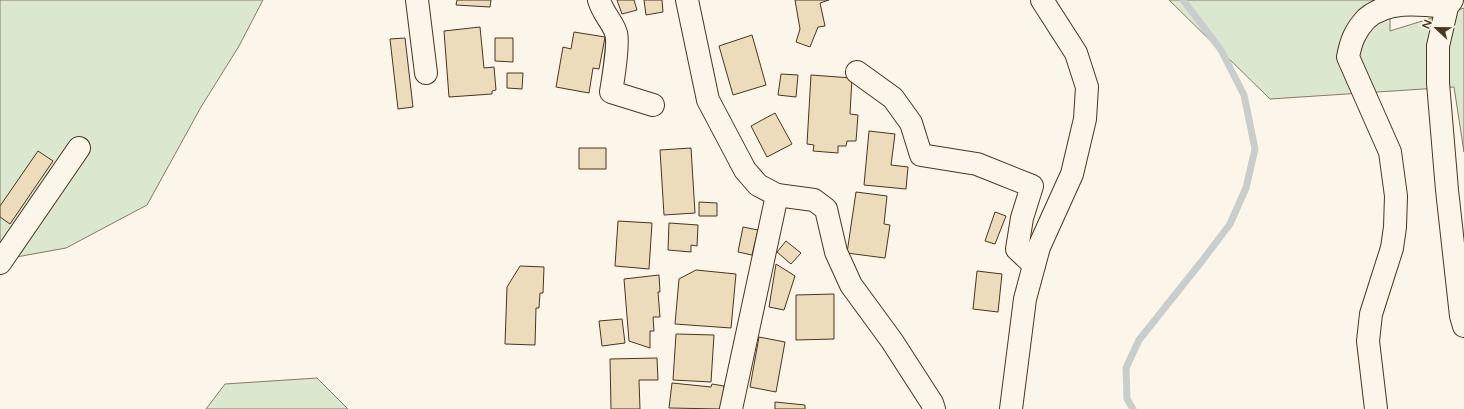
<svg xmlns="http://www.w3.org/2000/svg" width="1464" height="409" viewBox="0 0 1464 409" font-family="'Varela Round',sans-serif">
<rect width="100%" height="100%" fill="#fbf6e9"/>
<!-- green -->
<path fill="#dce7d0" stroke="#887966" d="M0 0H263L239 46 201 107 147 205 66 248 0 260Z
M1169 0H1390V31L1464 8V152L1454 87 1270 99Z
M317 378 348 409H206L225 384Z"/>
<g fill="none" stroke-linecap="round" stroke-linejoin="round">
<!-- stream -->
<path stroke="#c9cecd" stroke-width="7" d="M1133 409 1127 399 1126 368 1139 340 1202 261 1230 224 1246 188 1255 149 1244 95 1221 50 1183 0"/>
</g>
<!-- building -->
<path fill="#ecdcbc" stroke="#4a3520" d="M457 0H491L490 7 456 5Z
M617 0H634L637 10 622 14Z
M644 0H662L663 12 646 15Z
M795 0H829L820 3 825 26 818 27 810 47 796 42 800 29Z
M480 27 484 68 494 67 496 90 492 91V94L449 97 444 31Z
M574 32 605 37 599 69 593 68 589 93 556 87 563 47 571 49Z
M752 35 766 85 733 95 719 46Z
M405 38 413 107 398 109 390 39Z
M495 38H513V62L495 61Z
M507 73H523L522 89 507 88Z
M781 74 798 75 796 97 778 95Z
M811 75 852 78 850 114 858 115 856 141H847L846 146H838V153L813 151 814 145 807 144Z
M775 113 792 144 767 157 751 126Z
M869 131 895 134 891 165 908 167 906 189 864 185Z
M579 148H606V169H579Z
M691 148 695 213 664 215 660 150Z
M38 151 53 161 10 224 0 217V206Z
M856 192 887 196 884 224 890 225 885 258 847 253Z
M699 202 717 203V216H699Z
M995 212 1006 216 995 244 985 241Z
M618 221 652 223 649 269 615 266Z
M669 223 698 225 697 246 691 245V252L668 250Z
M743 227 758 230 752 255 738 252Z
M786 241 801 253 791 264 777 252Z
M776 264 795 276 784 310 769 307Z
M520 266 544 267 543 293H540L539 308H536L535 345 505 344 507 287Z
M696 270 736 274 731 328 675 324 679 279Z
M977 271 1002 274 998 312 973 309Z
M659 275 660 292H658L660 317H653L654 331H650V348L629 341 624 279Z
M834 294V339L796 340V295Z
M622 319 625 343 602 346 599 321Z
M676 334 714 335 711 382 673 380Z
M759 337 785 342 776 392 750 387Z
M657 358 658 380H639L640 409H611L610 359Z
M672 383 711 387 712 384 724 386 721 409 669 408Z
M775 402 805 405V409H775Z"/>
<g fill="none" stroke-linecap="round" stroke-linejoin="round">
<!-- minor casing -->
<g stroke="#4a3520" stroke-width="24">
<path id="minor" d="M417 0 426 73
M599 0C603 14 612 21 616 33 619 42 613 80 611 92L653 105
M687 0 708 100 745 170 758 185 777 195 731 409
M857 72 893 98 911 123 921 155 977 164 1032 186 1022 218 1017 249 1034 265
M0 263 79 148
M1376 409 1368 341 1371 314 1392 248 1395 227 1396 196 1390 152 1348 57C1351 41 1355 31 1366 19 1387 0 1419 4 1447 7"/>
</g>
<!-- tertiary casing -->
<g stroke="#4a3520" stroke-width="24">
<path id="tertiary" d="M1452 0 1447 7 1438 46V83L1447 190 1461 316 1464 326
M777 195 814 200 826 209 836 252 851 285 892 341 932 403 934 409
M1011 409 1025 299 1039 247 1072 174 1085 119 1087 87 1076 53 1042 0"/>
</g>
<!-- minor -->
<use href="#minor" stroke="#fbf6e9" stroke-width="22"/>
<!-- tertiary -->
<use href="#tertiary" stroke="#fbf6e9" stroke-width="22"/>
</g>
<!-- north arrow -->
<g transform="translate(1436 28) rotate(292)" stroke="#fbf6e9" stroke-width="3" paint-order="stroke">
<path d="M0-3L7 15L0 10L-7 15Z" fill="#4a3520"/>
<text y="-6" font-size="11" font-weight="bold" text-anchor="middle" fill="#4a3520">N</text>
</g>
</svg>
